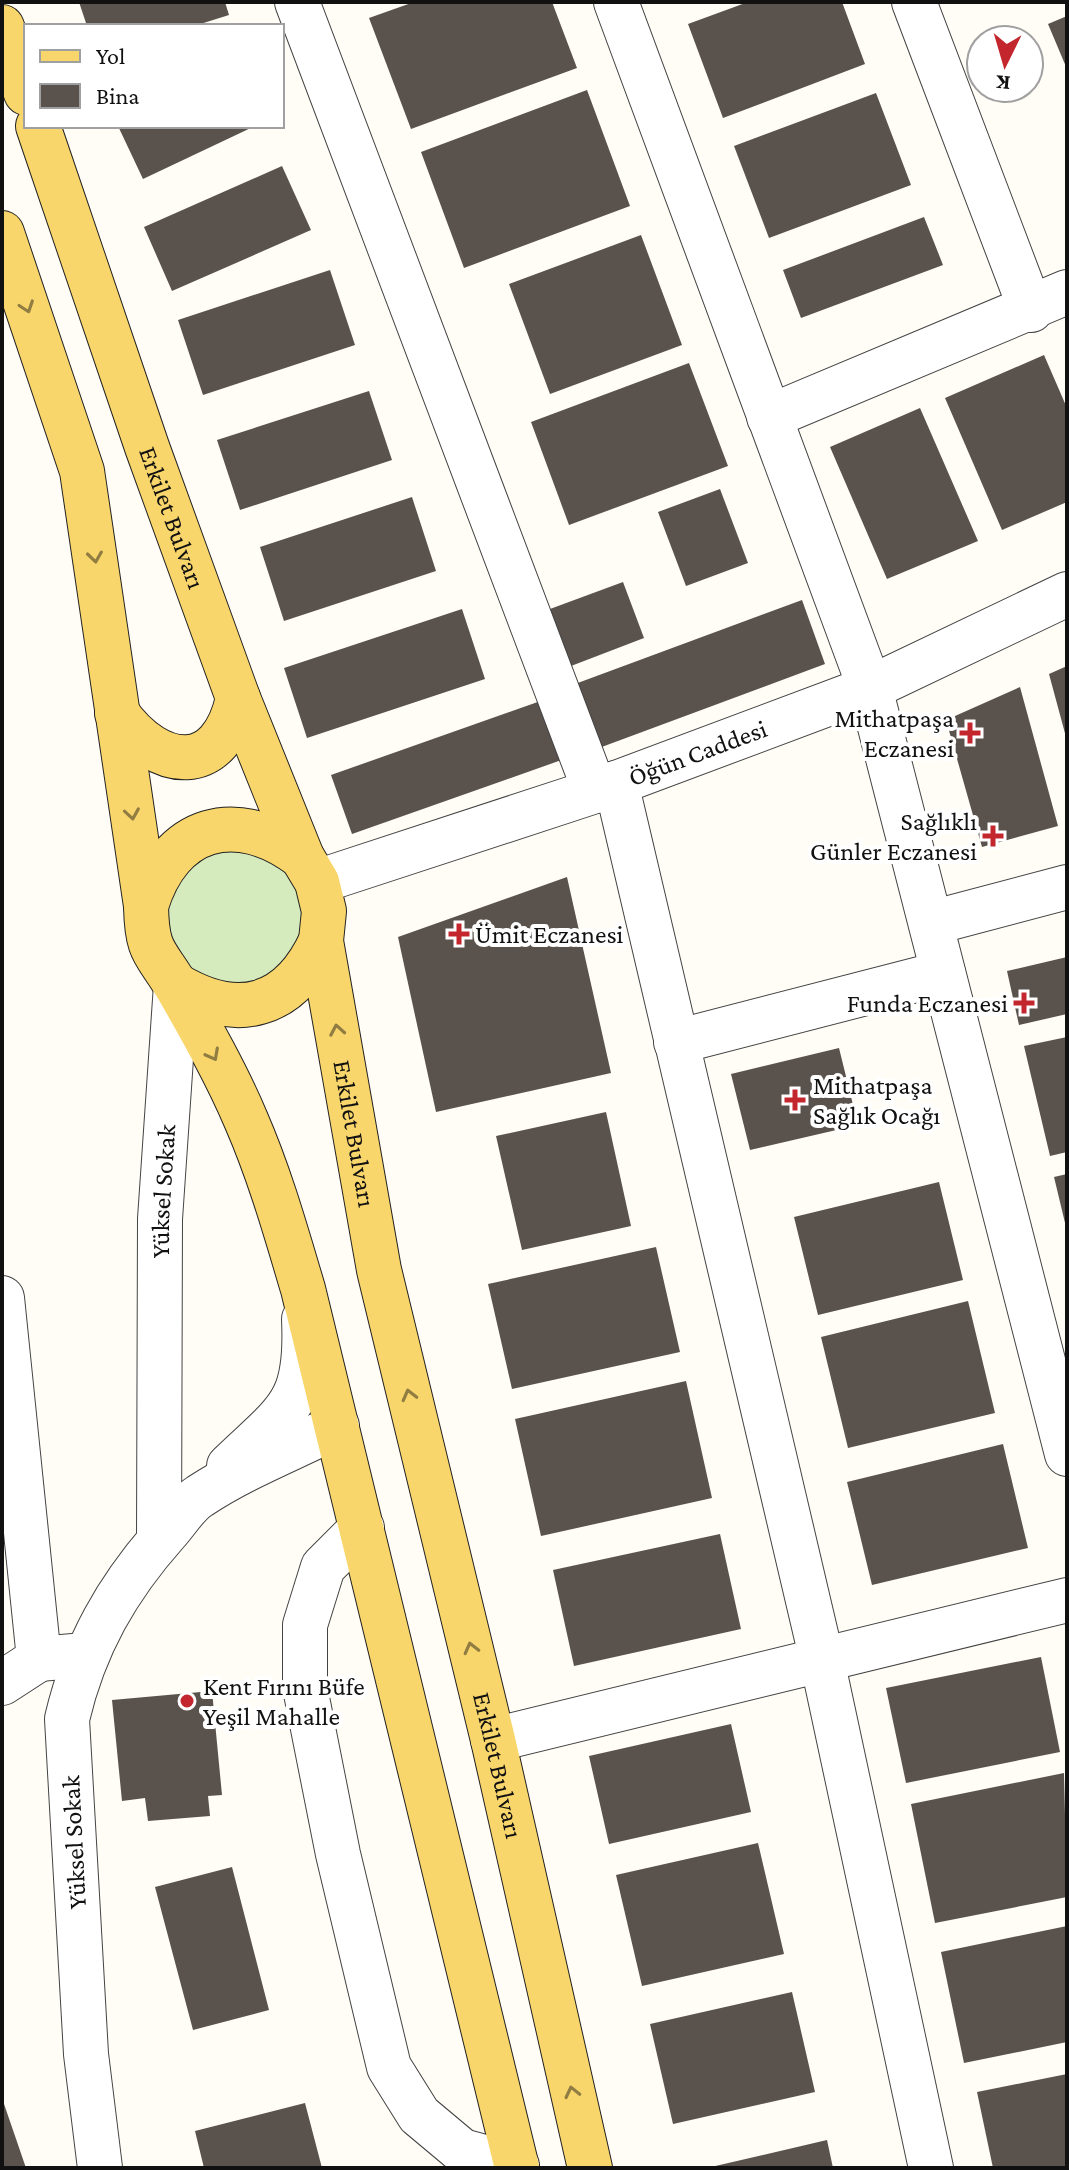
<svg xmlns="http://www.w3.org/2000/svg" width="1069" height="2170" viewBox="0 0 1069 2170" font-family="'Crimson Pro',serif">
<rect width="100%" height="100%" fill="#fffdf5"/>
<!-- grass -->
<path fill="#d5ebbd" d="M168 916a67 67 0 1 1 134 0a67 67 0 1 1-134 0Z"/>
<!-- building -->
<path fill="#5a524d" d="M79 2H225L229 15 194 26H87Z
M414 2H552L577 68 411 129 369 18Z
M748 2H842L865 64 723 118 688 24Z
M1067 16V69L1048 24Z
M587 90 630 206 464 268 421 152Z
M876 93 911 185 769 238 734 146Z
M118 126H255L143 179Z
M282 166 311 230 172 291 144 227Z
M924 217 943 265 801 318 783 270Z
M641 235 682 345 550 394 509 284Z
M330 270 355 345 203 395 178 320Z
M1044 355 1067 408V502L1002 530 945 398Z
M689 363 728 466 569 525 531 422Z
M369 391 392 460 240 510 217 440Z
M920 408 978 541 887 579 830 447Z
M720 489 748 563 686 586 658 512Z
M412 497 436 571 284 621 260 547Z
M623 582 644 638 571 666 550 609Z
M802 600 825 664 599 748 575 684Z
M462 609 485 679 307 738 284 668Z
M1067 666V737H1066L1049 674Z
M1020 687 1058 826 982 847 946 720Z
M549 698 570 757 352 834 331 775Z
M567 877 611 1073 436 1112 398 937Z
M1067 957V1014L1019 1025 1007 971Z
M1067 1037V1152L1050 1156 1024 1046Z
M839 1048 858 1125 750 1150 731 1074Z
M606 1112 631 1226 522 1250 496 1136Z
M1067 1174V1227H1066L1054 1177Z
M939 1182 963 1280 818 1315 794 1217Z
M656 1247 680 1352 512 1389 488 1284Z
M968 1301 995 1413 848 1448 821 1337Z
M686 1381 712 1498 541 1536 515 1419Z
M1003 1444 1028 1548 872 1585 847 1482Z
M720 1534 741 1629 574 1666 553 1570Z
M1041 1657 1060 1752 906 1783 886 1688Z
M212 1691 222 1795 208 1796 210 1816 148 1821 145 1798 122 1801 112 1700Z
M731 1724 751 1812 609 1844 589 1756Z
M1064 1773 1067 1897 935 1923 911 1804Z
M758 1843 784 1954 642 1986 616 1875Z
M232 1867 269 2010 193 2030 155 1887Z
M1067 1926V2042L964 2063 941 1952Z
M792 1992 815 2092 673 2124 650 2024Z
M1067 2074V2168H993L977 2092Z
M2 2101H3L26 2168H2Z
M305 2103 322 2168H204L195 2131Z
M827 2140 833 2168H712L711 2167Z"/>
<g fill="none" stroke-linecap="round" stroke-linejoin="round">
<!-- minor casing -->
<g stroke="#444" stroke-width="46">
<g id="minor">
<path d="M297 2 595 791"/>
<path d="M616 2 870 688 1067 1454"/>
<path d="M914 2 1031 310"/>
<path d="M769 417 1067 292"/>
<path d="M616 783 822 1660 931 2168"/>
<path id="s1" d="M317 882 595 791 870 688 1067 594"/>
<path d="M931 923 1067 887"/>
<path d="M676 1042 943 973"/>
<path d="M2 1298 39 1659 85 1655"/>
<path d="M229 1466C287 1410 308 1405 304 1319"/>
<path d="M362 1528 323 1567 305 1625V1688L338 1854 389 2067 419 2115 462 2151 517 2166"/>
<path id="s2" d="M159 1541 160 1219 176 985"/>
<path d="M2 1683 39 1659"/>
<path d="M493 1740 1067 1600"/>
<path d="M100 2168 86 2054 67 1719C84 1646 117 1588 167 1532 177 1521 187 1504 200 1496 242 1468 292 1449 337 1426"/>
</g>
</g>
<!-- major casing -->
<g stroke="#222" stroke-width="46">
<g id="major">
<path d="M2 27 26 93"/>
<path id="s3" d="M38 126 147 447 238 698 302 857 317 882 324 911 321 941 379 1270 493 1740 590 2168"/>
<path d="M2 233 82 471 146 906C147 955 156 951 178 989 202 1031 227 1075 246 1120 270 1175 286 1232 303 1289L517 2168"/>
<path d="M117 713C159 772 221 777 238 698"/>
<path d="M146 906C170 826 236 807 302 857"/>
<path d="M176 985C238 1022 290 1008 321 941"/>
</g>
</g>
<!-- minor -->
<use href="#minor" stroke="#fff" stroke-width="44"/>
<!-- major -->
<use href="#major" stroke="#f9d66b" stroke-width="44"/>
</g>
<!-- one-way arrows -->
<defs><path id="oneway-chevron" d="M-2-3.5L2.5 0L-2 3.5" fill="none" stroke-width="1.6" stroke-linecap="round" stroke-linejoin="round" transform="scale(2)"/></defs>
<g stroke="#917d42">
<use href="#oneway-chevron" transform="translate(27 307) rotate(71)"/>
<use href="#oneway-chevron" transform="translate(95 557) rotate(82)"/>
<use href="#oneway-chevron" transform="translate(132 814) rotate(81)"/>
<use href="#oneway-chevron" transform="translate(337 1030) rotate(-100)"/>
<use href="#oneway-chevron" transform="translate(213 1055) rotate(62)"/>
<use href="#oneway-chevron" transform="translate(409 1395) rotate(-104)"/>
<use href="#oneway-chevron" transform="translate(471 1648) rotate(-104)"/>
<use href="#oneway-chevron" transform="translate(572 2092) rotate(-103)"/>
</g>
<!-- markers -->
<g fill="#c4262e" stroke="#fff" stroke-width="3">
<path d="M966 721h8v8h8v8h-8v8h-8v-8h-8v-8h8z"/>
<path d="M989 824h8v8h8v8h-8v8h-8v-8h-8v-8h8z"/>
<path d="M455 922h8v8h8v8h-8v8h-8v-8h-8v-8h8z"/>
<path d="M1020 991h8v8h8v8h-8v8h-8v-8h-8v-8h8z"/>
<path d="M791 1088h8v8h8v8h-8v8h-8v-8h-8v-8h8z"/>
<circle cx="187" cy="1701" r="8"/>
</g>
<g text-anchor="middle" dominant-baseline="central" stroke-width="8" stroke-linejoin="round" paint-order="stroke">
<!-- street labels -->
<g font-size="26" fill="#111" stroke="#fff">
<text stroke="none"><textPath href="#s3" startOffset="414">Erkilet Bulvarı</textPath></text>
<text stroke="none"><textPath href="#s1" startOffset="402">Öğün Caddesi</textPath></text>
<text stroke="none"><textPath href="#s3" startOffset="1062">Erkilet Bulvarı</textPath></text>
<text stroke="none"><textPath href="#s2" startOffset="350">Yüksel Sokak</textPath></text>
<text stroke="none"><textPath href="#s3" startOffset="1710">Erkilet Bulvarı</textPath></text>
<text transform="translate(74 1842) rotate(-93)">Yüksel Sokak</text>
</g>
<!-- poi labels -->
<g font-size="26" fill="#111" stroke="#fff" text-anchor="end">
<text x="954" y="718">Mithatpaşa<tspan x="954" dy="30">Eczanesi</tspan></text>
<text x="977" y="821">Sağlıklı<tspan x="977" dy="30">Günler Eczanesi</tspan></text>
<text x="475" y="934" text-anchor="start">Ümit Eczanesi</text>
<text x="1008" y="1003">Funda Eczanesi</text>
<text x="813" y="1085" text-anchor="start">Mithatpaşa<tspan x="813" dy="30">Sağlık Ocağı</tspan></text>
<text x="203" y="1686" text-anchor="start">Kent Fırını Büfe<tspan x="203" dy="30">Yeşil Mahalle</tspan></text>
</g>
</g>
<!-- border -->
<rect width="1069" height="2170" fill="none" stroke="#111111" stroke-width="8"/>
<!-- legend -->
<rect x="24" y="24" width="260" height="104" fill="#ffffff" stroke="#a0a0a0" stroke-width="2"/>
<rect x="40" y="50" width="40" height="12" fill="#f9d66b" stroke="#a0a0a0" stroke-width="2"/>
<text x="96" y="64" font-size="24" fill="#111111">Yol</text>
<rect x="40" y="84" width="40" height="24" fill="#5a524d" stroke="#a0a0a0" stroke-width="2"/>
<text x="96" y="104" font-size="24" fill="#111111">Bina</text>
<!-- north arrow -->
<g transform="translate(1005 64) rotate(185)"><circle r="38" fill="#ffffff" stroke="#a0a0a0" stroke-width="2"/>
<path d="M0-6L14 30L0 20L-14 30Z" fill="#c4262e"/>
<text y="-12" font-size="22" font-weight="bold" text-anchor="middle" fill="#111111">K</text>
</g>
</svg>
